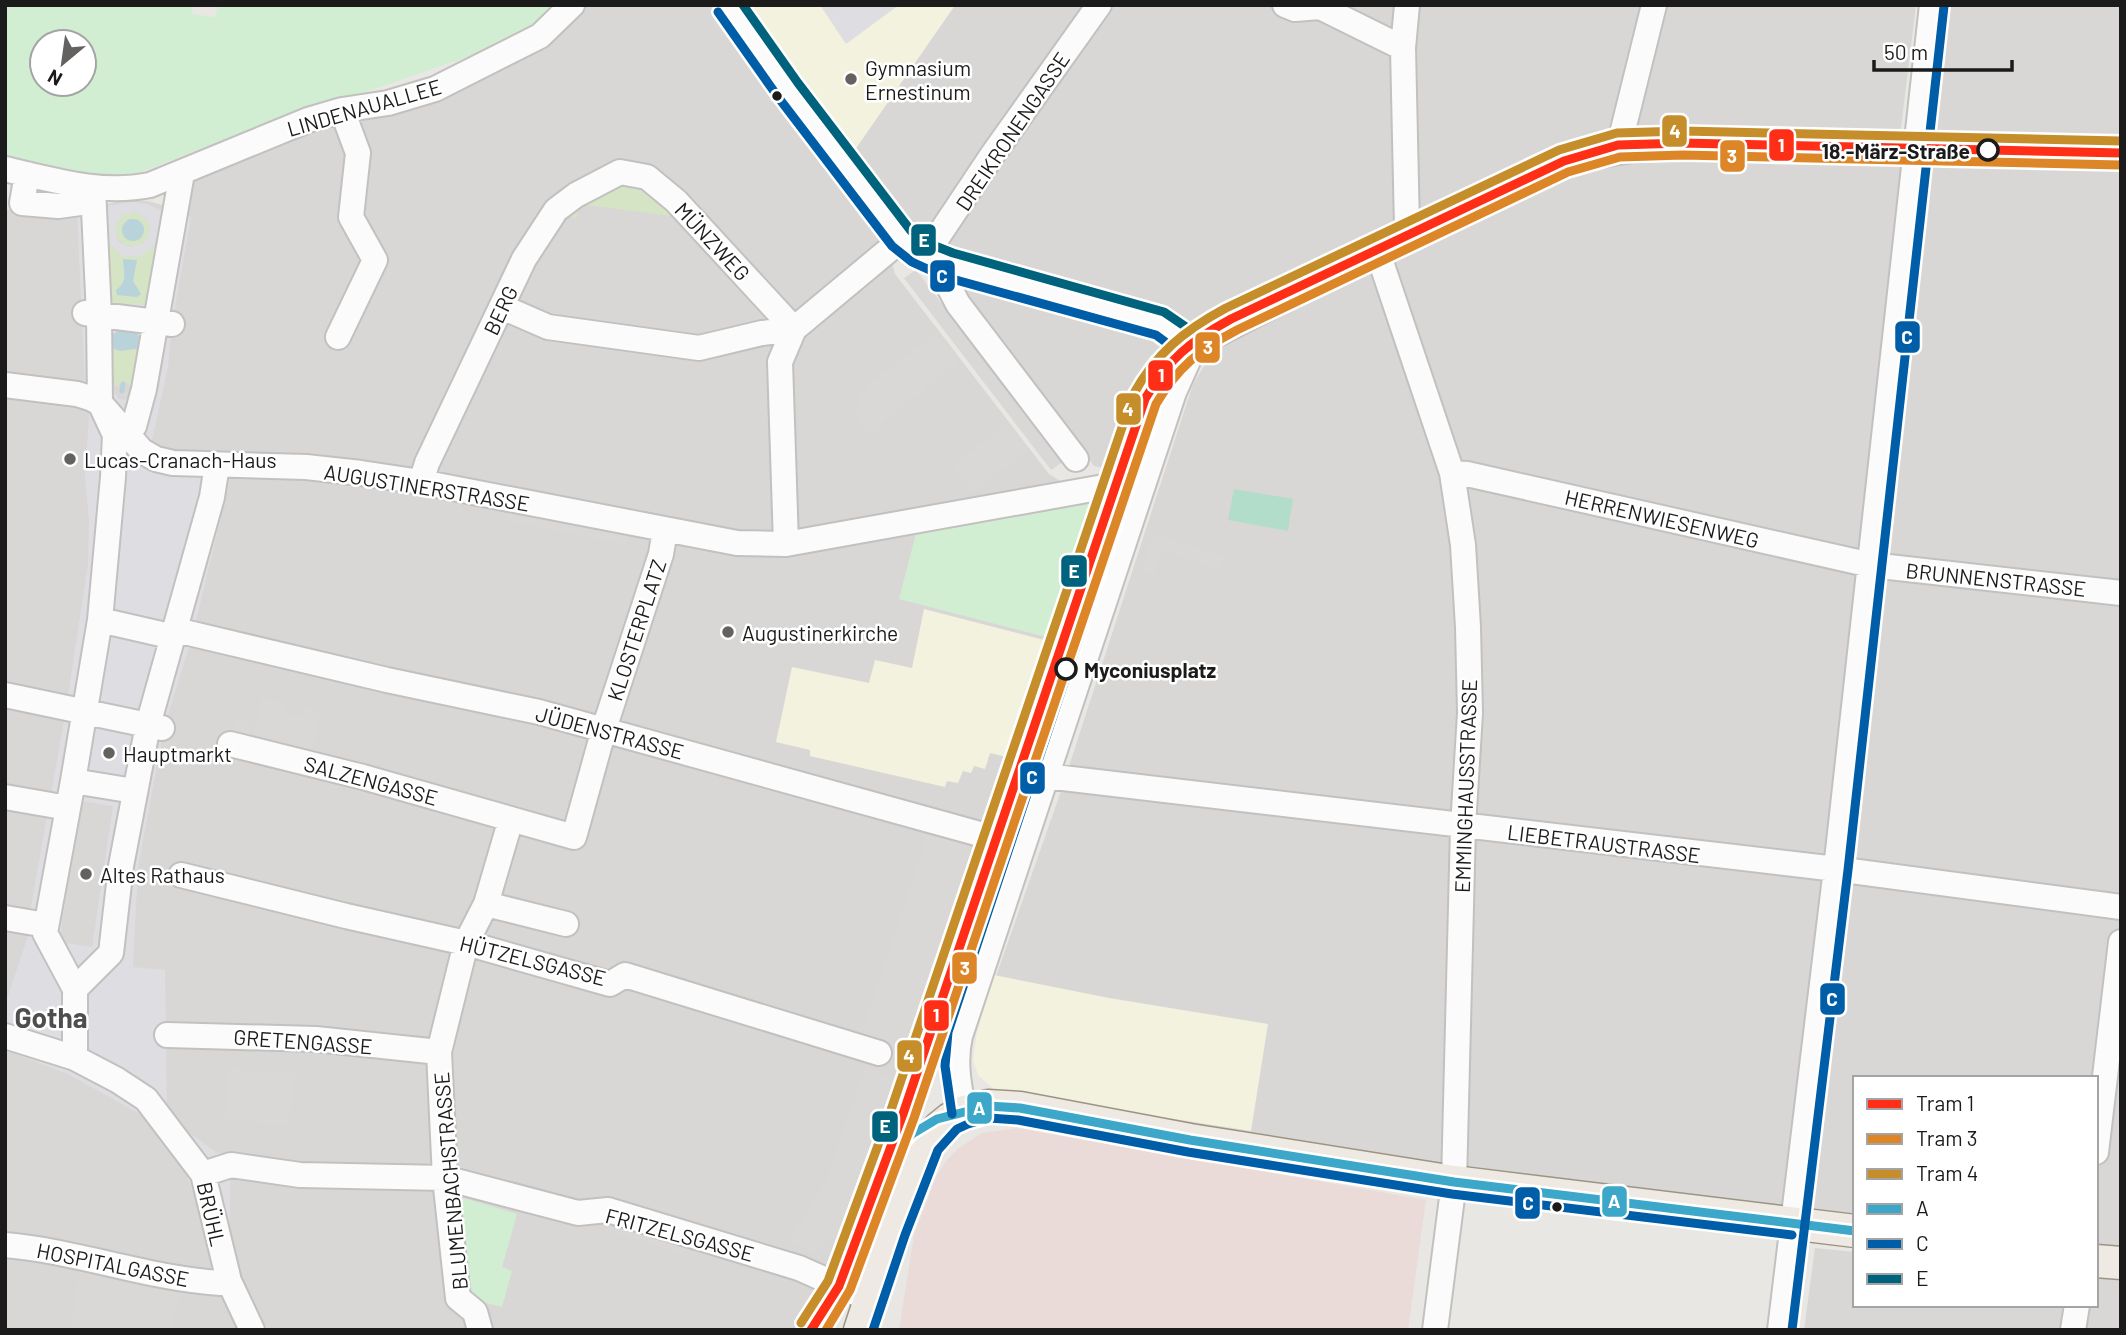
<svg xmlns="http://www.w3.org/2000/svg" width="2126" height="1335" viewBox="0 0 2126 1335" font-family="Barlow,sans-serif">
<rect width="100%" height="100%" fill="#e9e7e3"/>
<!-- residential -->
<path fill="#d8d7d5" d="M583 5H713L884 231 895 274 1049 474 1102 507 921 1070 841 1291 816 1330H5V209L75 210 127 200 148 201 162 205 165 210 193 177 302 128 428 99Z
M955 5H1916L1901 128 1895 137 1886 140 1772 137H1606L1562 151 1485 186 1217 319 1155 359 1136 399 1114 470 1094 466 968 301 862 176 852 154Z
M1945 5H2121V146L1937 142 1931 132Z
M1621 158 2121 164V1257L2096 1254V1078H1855V1223L1185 1126 1024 1089 976 1070 994 982 1060 794 1193 384 1211 355 1278 311 1565 173Z
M1815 1248 1855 1252V1305H2096V1278L2121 1281V1330H1804Z"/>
<!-- commercial -->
<path fill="#eadbd9" d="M1017 1128 1426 1200 1408 1330H899L914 1235 936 1177 946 1161 959 1148 982 1133Z"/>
<!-- education -->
<path fill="#f3f2de" d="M744 5H955L852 154Z
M924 609 1044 640 1006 757 990 753 985 769 974 766 971 773 963 771 958 783 947 781 945 787 810 756V750L776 742 792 667 869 683 875 660 912 668Z
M994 975 1109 998 1268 1024 1251 1131 996 1091 978 1075 973 1060 977 1032Z"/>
<!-- grass -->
<path fill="#d5e4c4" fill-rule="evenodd" d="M627 178 651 197 655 192 679 217 580 204 577 218 563 216 586 196 591 202 618 188 615 182Z
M129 212C141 212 147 217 150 229L147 240 137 247 125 245 116 236V225L123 215ZM128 219H135L143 226 144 232 136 241 127 240Z
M106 239 121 255 158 242 149 305 108 303Z
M110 347 137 350 141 348 131 389 128 384 123 382 115 387Z"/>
<!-- park -->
<path fill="#d2eed2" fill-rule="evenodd" d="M5 5H193L192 14 215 17 218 5H559L536 27 508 43 197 150 129 177 66 174 5 161ZM42 42H84V84H42Z
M1084 501 1095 506 1050 638 899 599 918 526Z
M457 1196 517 1214 502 1267 512 1271 502 1307 468 1298Z"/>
<!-- pitch -->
<path fill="#b2ddcb" d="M1234 489 1293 499 1288 531 1228 520Z"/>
<!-- parking -->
<path fill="#d9d8d7" d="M916 270 1063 462 1051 470 904 278Z
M937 333 958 362 866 435 857 419V409L861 395 871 383Z
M1008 423 1028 450 973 492 953 465Z
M510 507 630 530 627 545 508 521Z
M1154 534 1223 557 1219 570 1162 550 1153 576 1141 571Z
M262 698 287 704 285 714 302 717 305 707 320 711 310 755 252 741Z
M238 717 251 720 247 740 233 737Z
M928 833 971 847 961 876 975 881 917 1054 861 1036Z
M865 1068 904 1081 869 1186 841 1242 829 1237 817 1253 789 1240 828 1178Z
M229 1069 295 1074 287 1126 225 1118Z
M611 1211 689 1235 683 1253 605 1230Z
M81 1265 183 1283 171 1330H70Z"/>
<!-- plaza -->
<path fill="#dedde2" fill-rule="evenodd" d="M820 5H899L846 44Z
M131 202 147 204 163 211 191 217 172 324 168 367 151 445 87 388 85 383 77 212 103 210 107 206ZM135 212 146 218 150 229 147 240 142 244 130 247 119 242 116 236V225L123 215ZM107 240 121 255 140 257 158 243 149 305 108 303ZM143 343 129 397 124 400 119 399 114 392 110 347Z
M89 414 99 418 128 448 226 475 230 479 193 634 164 728 138 868 133 967 165 970 167 1117 216 1152 231 1155 229 1246 249 1304 269 1330H244L181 1160 154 1122 68 1074 5 1050V1005L32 924 29 918 65 715 88 564 89 521 85 478ZM81 801 113 806 92 947 59 942Z"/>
<!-- water -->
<path fill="#b9d3da" d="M122 230a11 11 0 1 1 22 0a11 11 0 1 1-22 0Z
M123 259 137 260 133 281 141 294 137 297 117 295 116 290C129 281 123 271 123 259Z
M120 329C135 331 142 332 141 348L120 351 110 347 112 335Z"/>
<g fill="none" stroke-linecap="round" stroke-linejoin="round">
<!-- stream -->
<path stroke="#b9d3da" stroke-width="5" d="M122 391 123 384"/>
<!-- minor casing -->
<g stroke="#c2c1bf" stroke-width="28">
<path id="minor" d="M728 5 788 90 902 239C916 252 931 259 949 265L1161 324 1195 348
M1285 5 1295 9 1320 7 1403 48
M1407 5 1403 48 1407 228 1410 238
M1618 150 1654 5
M5 169C53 180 101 195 150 185L308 120 342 110 388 103 435 89 540 36 572 5
M27 174 22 203 58 206 80 203 93 188
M1378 253 1452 473 1463 545 1468 627 1470 713 1463 827 1454 1182 1435 1330
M925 256 993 154 1099 5
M949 265 948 285 958 304 1076 459
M502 307 548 327 699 348 762 333 794 329
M85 313 172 324
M338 337 375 260 351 217 358 153 342 110
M5 385 77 394 90 398 100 403 142 451 156 459 173 463 306 467 361 473 421 482 737 543 786 544 1115 485 1140 493
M127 435 134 426 144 389 182 173
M1452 473 1467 474 1871 565 2121 593
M421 482 427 463 524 259 556 210 576 195 620 172 647 177 676 201 794 329
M786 544 780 362 794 329 902 239
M100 620 174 637
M176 630 387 680 539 712 1023 846
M5 695 162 728
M230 744 363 777 574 837 604 729 661 554 665 530
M1046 776 1836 869 2121 907
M73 781 134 791
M5 797 68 808
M181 875 346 916 466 943 610 984 625 975 879 1053
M486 904 566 924
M5 918 46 925
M75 989 111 953 121 866 148 725 212 497 217 465
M167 1035 316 1039 439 1052
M5 1036 75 1058 117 1080 146 1099 203 1174 229 1281 252 1330
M75 1058V989L45 933 73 781 100 620 113 477 115 435 100 403 99 315 93 188
M964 1112C959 1086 954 1063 960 1036L1174 392 1191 354 1208 339 1348 267 1565 165C1608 150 1638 149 1683 148L2121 157
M2096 1152 2121 942
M203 1174 231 1165 300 1175 445 1178 578 1213 608 1210 799 1268 862 1296
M5 1245C77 1251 146 1278 220 1283L229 1281
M480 1330 475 1312 458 1298 445 1178 439 1052 466 943 486 904 511 819
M1780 1330 1836 869 1932 5
M2073 1330 2077 1305"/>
</g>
<!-- major casing -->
<g stroke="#9c9483" stroke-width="35">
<path id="major" d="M2096 1261 2121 1263
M860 1330 893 1231 927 1144 939 1128 950 1119 964 1112 988 1106 1020 1108 1190 1140 1454 1182 1855 1231"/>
</g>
<!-- minor -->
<use href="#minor" stroke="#fcfbfb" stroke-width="24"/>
<!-- major -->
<use href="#major" stroke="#eeeae3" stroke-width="32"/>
<!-- bus-1 casing -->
<g stroke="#fff" stroke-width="14">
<path id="bus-1" d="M811 1330 839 1286 882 1172 912 1134 937 1119 988 1106 1020 1108 1190 1140 1454 1182 1855 1231"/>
</g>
<!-- bus-2 casing -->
<g stroke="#fff" stroke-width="14">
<path id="bus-2" d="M718 12 778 97 892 246 912 262 945 277 1156 335 1179 352 1168 370 948 1032 945 1066 952 1114
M873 1330 905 1235 938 1150 957 1129 968 1124 989 1118 1018 1120 1188 1152 1452 1194 1792 1235
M1792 1330 1848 870 1944 6"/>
</g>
<!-- bus-3 casing -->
<g stroke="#fff" stroke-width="14">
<path id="bus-3" d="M743 5 798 83 911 231 930 244 953 253 1164 312 1202 338
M801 1323 828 1281 891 1110 1134 394 1156 361 1189 337"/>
</g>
<!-- bus-1 -->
<use href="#bus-1" stroke="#3ca7c9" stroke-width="9"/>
<!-- bus-2 -->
<use href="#bus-2" stroke="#005da8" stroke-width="9"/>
<!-- bus-3 -->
<use href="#bus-3" stroke="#00637d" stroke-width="9"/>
<!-- tram-1 casing -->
<g stroke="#fff" stroke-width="14">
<path id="tram-1" d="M811 1330 839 1286 903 1114 1145 399C1168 359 1191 341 1231 319L1564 161 1618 145 1683 143 2121 153"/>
</g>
<!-- tram-2 casing -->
<g stroke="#fff" stroke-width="14">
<path id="tram-2" d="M826 1330 850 1290 914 1118 1156 404C1178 367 1199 350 1237 330L1568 172 1620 157 1683 155 2121 165"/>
</g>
<!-- tram-3 casing -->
<g stroke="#fff" stroke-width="14">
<path id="tram-3" d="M801 1323 828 1281 891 1110 1133 395C1155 354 1185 330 1226 308L1559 150 1617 133 1683 131 2121 141"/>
</g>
<!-- tram-1 -->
<use href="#tram-1" stroke="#ff2e17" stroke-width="9"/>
<!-- tram-2 -->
<use href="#tram-2" stroke="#dd8627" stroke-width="9"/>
<!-- tram-3 -->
<use href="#tram-3" stroke="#c68e2b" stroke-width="9"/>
</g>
<!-- markers -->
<g fill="#636261" stroke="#fff" stroke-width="2.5">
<circle cx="851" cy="79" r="7"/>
<circle cx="70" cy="459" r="7"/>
<circle cx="728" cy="632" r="7"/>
<circle cx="109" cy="753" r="7"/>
<circle cx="86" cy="874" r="7"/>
</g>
<g fill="#1b1b1b" stroke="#fff" stroke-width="2.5">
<circle cx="777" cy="96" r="6"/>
<circle cx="1557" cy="1207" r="6"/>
</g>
<g fill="#fff" stroke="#1b1b1b" stroke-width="3.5">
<circle cx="1988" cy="150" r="10"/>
<circle cx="1066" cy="669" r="10"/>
</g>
<g text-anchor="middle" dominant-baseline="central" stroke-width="5" stroke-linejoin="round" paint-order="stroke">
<!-- poi labels -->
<g font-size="21" fill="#1b1b1b" stroke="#fff" text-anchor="start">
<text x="865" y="67">Gymnasium<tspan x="865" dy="24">Ernestinum</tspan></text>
<text x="84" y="459">Lucas-Cranach-Haus</text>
<text x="742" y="632">Augustinerkirche</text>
<text x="123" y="753">Hauptmarkt</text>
<text x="100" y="874">Altes Rathaus</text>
</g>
<!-- street labels -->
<g font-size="21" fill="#1b1b1b" stroke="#fff">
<text transform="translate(364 107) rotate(-16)">LINDENAUALLEE</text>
<text transform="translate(1012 131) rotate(-56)">DREIKRONENGASSE</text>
<text transform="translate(713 241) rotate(47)">MÜNZWEG</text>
<text transform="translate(500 310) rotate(-65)">BERG</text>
<text transform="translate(427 487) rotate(9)">AUGUSTINERSTRASSE</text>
<text transform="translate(1662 518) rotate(13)">HERRENWIESENWEG</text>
<text transform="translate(1996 579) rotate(6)">BRUNNENSTRASSE</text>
<text transform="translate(636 630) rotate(-72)">KLOSTERPLATZ</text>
<text transform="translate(610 732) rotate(15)">JÜDENSTRASSE</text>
<text transform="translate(371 780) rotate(15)">SALZENGASSE</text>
<text transform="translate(1465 786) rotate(-88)">EMMINGHAUSSTRASSE</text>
<text transform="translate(1604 843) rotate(7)">LIEBETRAUSTRASSE</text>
<text transform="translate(533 960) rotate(14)">HÜTZELSGASSE</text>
<text transform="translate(303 1041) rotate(4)">GRETENGASSE</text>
<text transform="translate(450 1181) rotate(-95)">BLUMENBACHSTRASSE</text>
<text transform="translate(212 1214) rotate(77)">BRÜHL</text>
<text transform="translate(680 1234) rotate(15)">FRITZELSGASSE</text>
<text transform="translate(113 1264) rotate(11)">HOSPITALGASSE</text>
</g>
<!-- stop labels -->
<g font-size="21" font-weight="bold" fill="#1b1b1b" stroke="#fff" text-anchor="end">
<text x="1970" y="150">18.-März-Straße</text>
<text x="1084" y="669" text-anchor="start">Myconiusplatz</text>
</g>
<!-- district labels -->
<g font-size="28" font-weight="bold" fill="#4e4e4e" stroke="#fff">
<text x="51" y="1017">Gotha</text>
</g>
</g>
<g stroke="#fff" stroke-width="2.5">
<rect x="1661" y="114" width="27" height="34" rx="7" fill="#c68e2b"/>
<rect x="1768" y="128" width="27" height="34" rx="7" fill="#ff2e17"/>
<rect x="1719" y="139" width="27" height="34" rx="7" fill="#dd8627"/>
<rect x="910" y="223" width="27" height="34" rx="7" fill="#00637d"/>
<rect x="929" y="259" width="27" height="34" rx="7" fill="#005da8"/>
<rect x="1894" y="320" width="27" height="34" rx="7" fill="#005da8"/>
<rect x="1194" y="331" width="27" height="33" rx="7" fill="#dd8627"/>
<rect x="1147" y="359" width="27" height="33" rx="7" fill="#ff2e17"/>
<rect x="1115" y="392" width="27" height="34" rx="7" fill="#c68e2b"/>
<rect x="1060" y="554" width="28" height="34" rx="7" fill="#00637d"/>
<rect x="1019" y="761" width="27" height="34" rx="7" fill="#005da8"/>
<rect x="951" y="951" width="27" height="34" rx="7" fill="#dd8627"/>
<rect x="1819" y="982" width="27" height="34" rx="7" fill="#005da8"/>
<rect x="923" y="999" width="27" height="33" rx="7" fill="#ff2e17"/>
<rect x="896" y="1039" width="27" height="34" rx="7" fill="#c68e2b"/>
<rect x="966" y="1091" width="27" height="34" rx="7" fill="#3ca7c9"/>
<rect x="871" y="1110" width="28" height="33" rx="7" fill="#00637d"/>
<rect x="1601" y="1185" width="27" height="33" rx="7" fill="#3ca7c9"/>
<rect x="1514" y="1186" width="27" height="34" rx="7" fill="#005da8"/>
</g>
<g font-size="19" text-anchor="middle" font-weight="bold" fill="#fff">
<text x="1675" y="138">4</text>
<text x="1781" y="152">1</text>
<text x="1732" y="163">3</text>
<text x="924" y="247">E</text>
<text x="942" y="283">C</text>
<text x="1907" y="344">C</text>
<text x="1208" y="354">3</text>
<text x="1161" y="382">1</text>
<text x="1128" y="416">4</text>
<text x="1074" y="578">E</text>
<text x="1032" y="784">C</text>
<text x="965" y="975">3</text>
<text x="1832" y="1006">C</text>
<text x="936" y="1022">1</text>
<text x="909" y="1063">4</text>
<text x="979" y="1115">A</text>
<text x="885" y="1133">E</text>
<text x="1614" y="1208">A</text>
<text x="1528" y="1210">C</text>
</g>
<!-- border -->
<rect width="2126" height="1335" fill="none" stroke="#1b1b1b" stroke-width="14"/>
<!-- legend -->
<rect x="1853" y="1076" width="245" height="231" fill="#ffffff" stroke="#a4a4a4" stroke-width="2"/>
<rect x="1867" y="1099" width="35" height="10" fill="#ff2e17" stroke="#a4a4a4" stroke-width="2"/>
<text x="1916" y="1111" font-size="21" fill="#1b1b1b">Tram 1</text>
<rect x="1867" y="1134" width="35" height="10" fill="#dd8627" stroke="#a4a4a4" stroke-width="2"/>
<text x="1916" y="1146" font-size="21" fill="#1b1b1b">Tram 3</text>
<rect x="1867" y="1169" width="35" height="10" fill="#c68e2b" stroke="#a4a4a4" stroke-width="2"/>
<text x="1916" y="1181" font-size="21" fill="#1b1b1b">Tram 4</text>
<rect x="1867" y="1204" width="35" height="10" fill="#3ca7c9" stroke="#a4a4a4" stroke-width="2"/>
<text x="1916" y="1216" font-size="21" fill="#1b1b1b">A</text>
<rect x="1867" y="1239" width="35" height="10" fill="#005da8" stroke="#a4a4a4" stroke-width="2"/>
<text x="1916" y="1251" font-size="21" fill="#1b1b1b">C</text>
<rect x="1867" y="1274" width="35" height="10" fill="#00637d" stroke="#a4a4a4" stroke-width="2"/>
<text x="1916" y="1286" font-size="21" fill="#1b1b1b">E</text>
<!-- north arrow -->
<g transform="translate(63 63) rotate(209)"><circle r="33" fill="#ffffff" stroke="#a4a4a4" stroke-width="2"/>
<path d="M0-5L12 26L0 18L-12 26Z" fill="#636261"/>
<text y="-10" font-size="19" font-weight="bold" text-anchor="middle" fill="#1b1b1b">N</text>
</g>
<!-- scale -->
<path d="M1874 60v10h138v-10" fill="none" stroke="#1b1b1b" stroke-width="3.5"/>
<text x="1884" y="60" font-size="21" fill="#1b1b1b" stroke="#ffffff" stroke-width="5" paint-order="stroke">50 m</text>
</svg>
